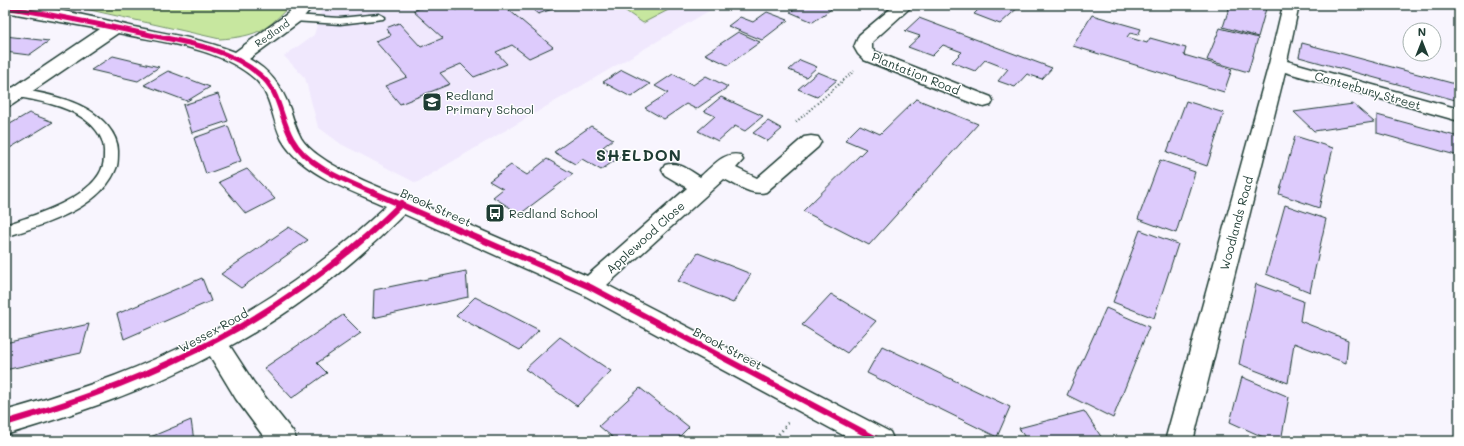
<svg xmlns="http://www.w3.org/2000/svg" width="1464" height="446" viewBox="0 0 1464 446" font-family="Mali,sans-serif">
<rect width="100%" height="100%" fill="#f8f5fe"/>
<filter id="ink" filterUnits="userSpaceOnUse"><feTurbulence type="fractalNoise" baseFrequency=".025" numOctaves="2"/><feDisplacementMap in="SourceGraphic" scale="8" xChannelSelector="R" yChannelSelector="G"/><feConvolveMatrix kernelMatrix="1 2 1 2 8 2 1 2 1" color-interpolation-filters="sRGB"/></filter>
<g filter="url(#ink)">
<!-- built -->
<path fill="#f0e8fd" d="M323 5H719L416 183 341 144 318 127 305 78 284 56 314 35Z"/>
<!-- green -->
<path fill="#c7e79f" stroke="#73926a" d="M68 5H291C283 12 275 22 265 28 252 36 235 38 220 39Z
M617 5H678L643 23Z"/>
<!-- building -->
<path fill="#ddcbfc" stroke="#1f3d34" d="M429 5H451L456 10 469 5H503L553 47 529 58 512 45 496 52 507 64 474 77 461 64 440 73 450 84 400 104 385 86 407 77 375 41 391 35 386 28 399 23 421 47 443 38 413 11Z
M527 5H564L538 14Z
M801 5H837L813 22 790 12Z
M971 5H1021L1000 24 974 14 980 8Z
M1230 5H1267L1258 37 1223 27Z
M767 12 788 20 762 40 728 26 740 17 753 22Z
M1092 15 1141 29 1138 35 1130 33 1127 37 1147 43 1150 38 1186 48 1184 55 1232 69 1224 92 1073 46Z
M919 18 1052 68 1042 79 1027 74 1015 87 998 81 1008 69 985 60 975 71 952 62 962 52 943 45 932 56 908 47 920 36 905 31Z
M1220 28 1258 38 1248 72 1207 60Z
M738 32 760 42 728 65 705 54Z
M5 36 49 41 29 55 5 52Z
M1302 43 1459 85V101L1299 57Z
M113 56 159 67 138 81 91 70Z
M800 60 817 67 806 77 789 70Z
M622 70 650 84 631 97 603 82Z
M168 71 210 87 187 101 144 85Z
M818 72 837 80 817 97 798 89Z
M673 74 693 85 706 76 728 87 696 109 686 104 664 119 645 108 668 93 655 86Z
M218 94 228 121 192 133 183 105Z
M721 97 763 116 745 131 735 126 718 141 698 131 715 116 704 111Z
M916 99 978 124 869 245 803 211 866 149 845 140 860 125 880 134Z
M1186 101 1224 113 1207 166 1167 152Z
M1353 104 1374 122 1314 131 1294 112Z
M29 113 53 122 5 151V127Z
M1377 115 1459 137V156L1377 133Z
M768 121 782 129 768 141 753 133Z
M228 126 241 161 206 174 194 138Z
M591 126 613 139 603 147 620 157 601 170 582 159 575 164 554 152Z
M1295 136 1333 148 1319 208 1279 194Z
M547 159 573 174 520 214 493 197 503 189 489 181 511 165 527 175Z
M1160 160 1195 172 1176 233 1138 219Z
M247 169 275 199 246 214 219 182Z
M1285 205 1326 219 1310 292 1266 274Z
M289 227 308 240 241 288 221 274Z
M1140 230 1178 244 1154 318 1113 302Z
M698 253 751 274 733 303 678 281Z
M466 271 468 297 373 318 374 290Z
M202 278 211 301 124 339 117 314Z
M1256 284 1303 301 1300 321 1348 340 1346 363 1294 343 1288 383 1239 364Z
M831 294 876 321 847 353 802 325Z
M475 297 539 330 520 350 456 316Z
M1106 308 1149 327 1113 418 1067 395Z
M343 315 361 333 317 363 327 373 292 398 264 368Z
M89 324 81 353 5 370V343Z
M560 337 611 371 577 406 525 369Z
M882 346 1010 407 997 437 867 373Z
M1242 377 1289 397 1281 441H1272L1230 422Z
M640 388 689 427 675 441H617L599 426Z
M1084 411 1104 441H1027L1019 428Z
M191 420 194 441H141Z"/>
<g fill="none" stroke-linecap="round" stroke-linejoin="round">
<!-- lane casing -->
<g stroke="#1f3d34" stroke-width="3">
<path id="lane" d="M379 14 385 17 383 19 340 24 293 21 287 18 293 15 340 18Z
M5 86C32 92 62 95 87 109 101 117 118 133 118 151 118 156 118 162 117 166 103 208 43 225 5 237V225C33 216 95 197 103 165 104 161 104 157 104 153 105 136 92 123 78 115 56 102 29 100 5 94Z"/>
</g>
<!-- street casing -->
<g stroke="#1f3d34" stroke-width="3">
<path id="street" d="M5 5C48 5 92 17 134 27 168 34 203 39 235 52L287 14 297 5H314L299 22 249 59C270 70 282 87 290 109 293 119 296 129 301 138 316 163 382 190 410 198L411 200 587 276 687 188 665 175 662 170 665 165C678 161 689 170 700 177 712 167 724 151 740 155L743 160 736 168 757 178 804 137 811 136 818 137 821 142 818 147 766 192C752 196 737 185 724 179L607 285 890 432 894 441H854L582 294 404 214C353 265 294 312 230 346L254 383 293 432 297 441H267L236 399 210 356C145 391 75 414 5 435V411C34 403 63 394 92 384 201 346 302 286 386 206 352 191 301 174 282 140 272 121 272 95 255 79 219 47 163 43 118 33L12 105 5 107V93L100 29 5 12Z
M895 5H913L872 42V49L876 52 991 97 993 101 991 105 984 107 977 105 864 60 858 54 854 47 859 35Z
M1283 5H1299L1287 61 1459 109V121L1285 72 1193 441H1165L1269 64Z"/>
</g>
<!-- path-far1 -->
<path stroke="#1f3d34" stroke-width="2" stroke-dasharray="1 2.5" stroke-linecap="butt" d="M796 122 854 71"/>
<!-- path -->
<path stroke="#1f3d34" stroke-width="3" stroke-dasharray="1 3.5" stroke-linecap="butt" d="M773 441 788 423"/>
<!-- lane -->
<use href="#lane" fill="#fff" fill-rule="evenodd"/>
<!-- street -->
<use href="#street" fill="#fff" fill-rule="evenodd"/>
<!-- cycleway-far1 casing -->
<g stroke="#fff" stroke-width="7">
<path id="cycleway-far1" d="M5 7C49 14 92 23 136 32 178 41 226 46 260 75 280 91 280 118 292 139 307 167 347 181 374 193"/>
</g>
<!-- cycleway casing -->
<g stroke="#fff" stroke-width="9">
<path id="cycleway" d="M372 192 590 287 880 441
M5 423C159 378 287 317 402 203"/>
</g>
<!-- cycleway-far1 -->
<use href="#cycleway-far1" stroke="#d6006c" stroke-width="5"/>
<!-- cycleway -->
<use href="#cycleway" stroke="#d6006c" stroke-width="6"/>
</g>
</g>
<!-- icons -->
<defs>
<g id="school-square" transform="scale(1)"><rect x="-9" y="-9" width="18" height="18" rx="4" fill="#1f3d34" stroke="#fff"/><path d="M0-5L7-2L0 1L-7-2ZM-4 1L0 2.5L4 1V4Q0 6-4 4Z" fill="#fff"/></g>
<g id="bus-square" transform="scale(1)"><rect x="-9" y="-9" width="18" height="18" rx="4" fill="#1f3d34" stroke="#fff"/><path d="M-5-6H5V4H4V6H2V4H-2V6H-4V4H-5ZM-3.5-4V0h7V-4ZM-3.5 1.2v1.5H-2V1.2ZM2 1.2v1.5H3.5V1.2Z" fill="#fff"/></g>
</defs>
<g fill-rule="evenodd">
<use href="#school-square" x="432" y="102"/>
<use href="#bus-square" x="495" y="213"/>
</g>
<g text-anchor="middle" dominant-baseline="central" stroke-width="3" stroke-linejoin="round" paint-order="stroke">
<!-- far-street labels -->
<g font-size="10" fill="#1f3d34" stroke="#fff">
<text transform="translate(272 33) rotate(-35)">Redland</text>
</g>
<!-- street labels -->
<g font-size="12" fill="#1f3d34" stroke="#fff">
<text transform="translate(916 73) rotate(22)">Plantation Road</text>
<text transform="translate(1368 90) rotate(16)">Canterbury Street</text>
<text transform="translate(436 207) rotate(24)">Brook Street</text>
<text transform="translate(1236 223) rotate(-75)">Woodlands Road</text>
<text transform="translate(645 237) rotate(-42)">Applewood Close</text>
<text transform="translate(213 330) rotate(-29)">Wessex Road</text>
<text transform="translate(728 348) rotate(28)">Brook Street</text>
</g>
<!-- poi labels -->
<g font-size="12" fill="#1f3d34" stroke="#fff" text-anchor="start">
<text x="446" y="95">Redland<tspan x="446" dy="14">Primary School</tspan></text>
<text x="509" y="213">Redland School</text>
</g>
<!-- district labels -->
<g font-size="16" font-weight="bold" letter-spacing="1" fill="#1f3d34" stroke="#fff">
<text x="639" y="154">SHELDON</text>
</g>
</g>
<!-- margin -->
<rect width="1464" height="446" fill="none" stroke="#fff" stroke-width="20"/>
<rect x="10" y="10" width="1444" height="426" fill="none" stroke="#1f3d34" stroke-width="1.5" filter="url(#ink)"/>
<!-- north arrow -->
<g transform="translate(1422 42)"><circle r="19" fill="#ffffff" stroke="#a5b1ae"/>
<path d="M0-3L7 15L0 10L-7 15Z" fill="#1f3d34"/>
<text y="-6" font-size="11" font-weight="bold" text-anchor="middle" fill="#1f3d34">N</text>
</g>
</svg>
